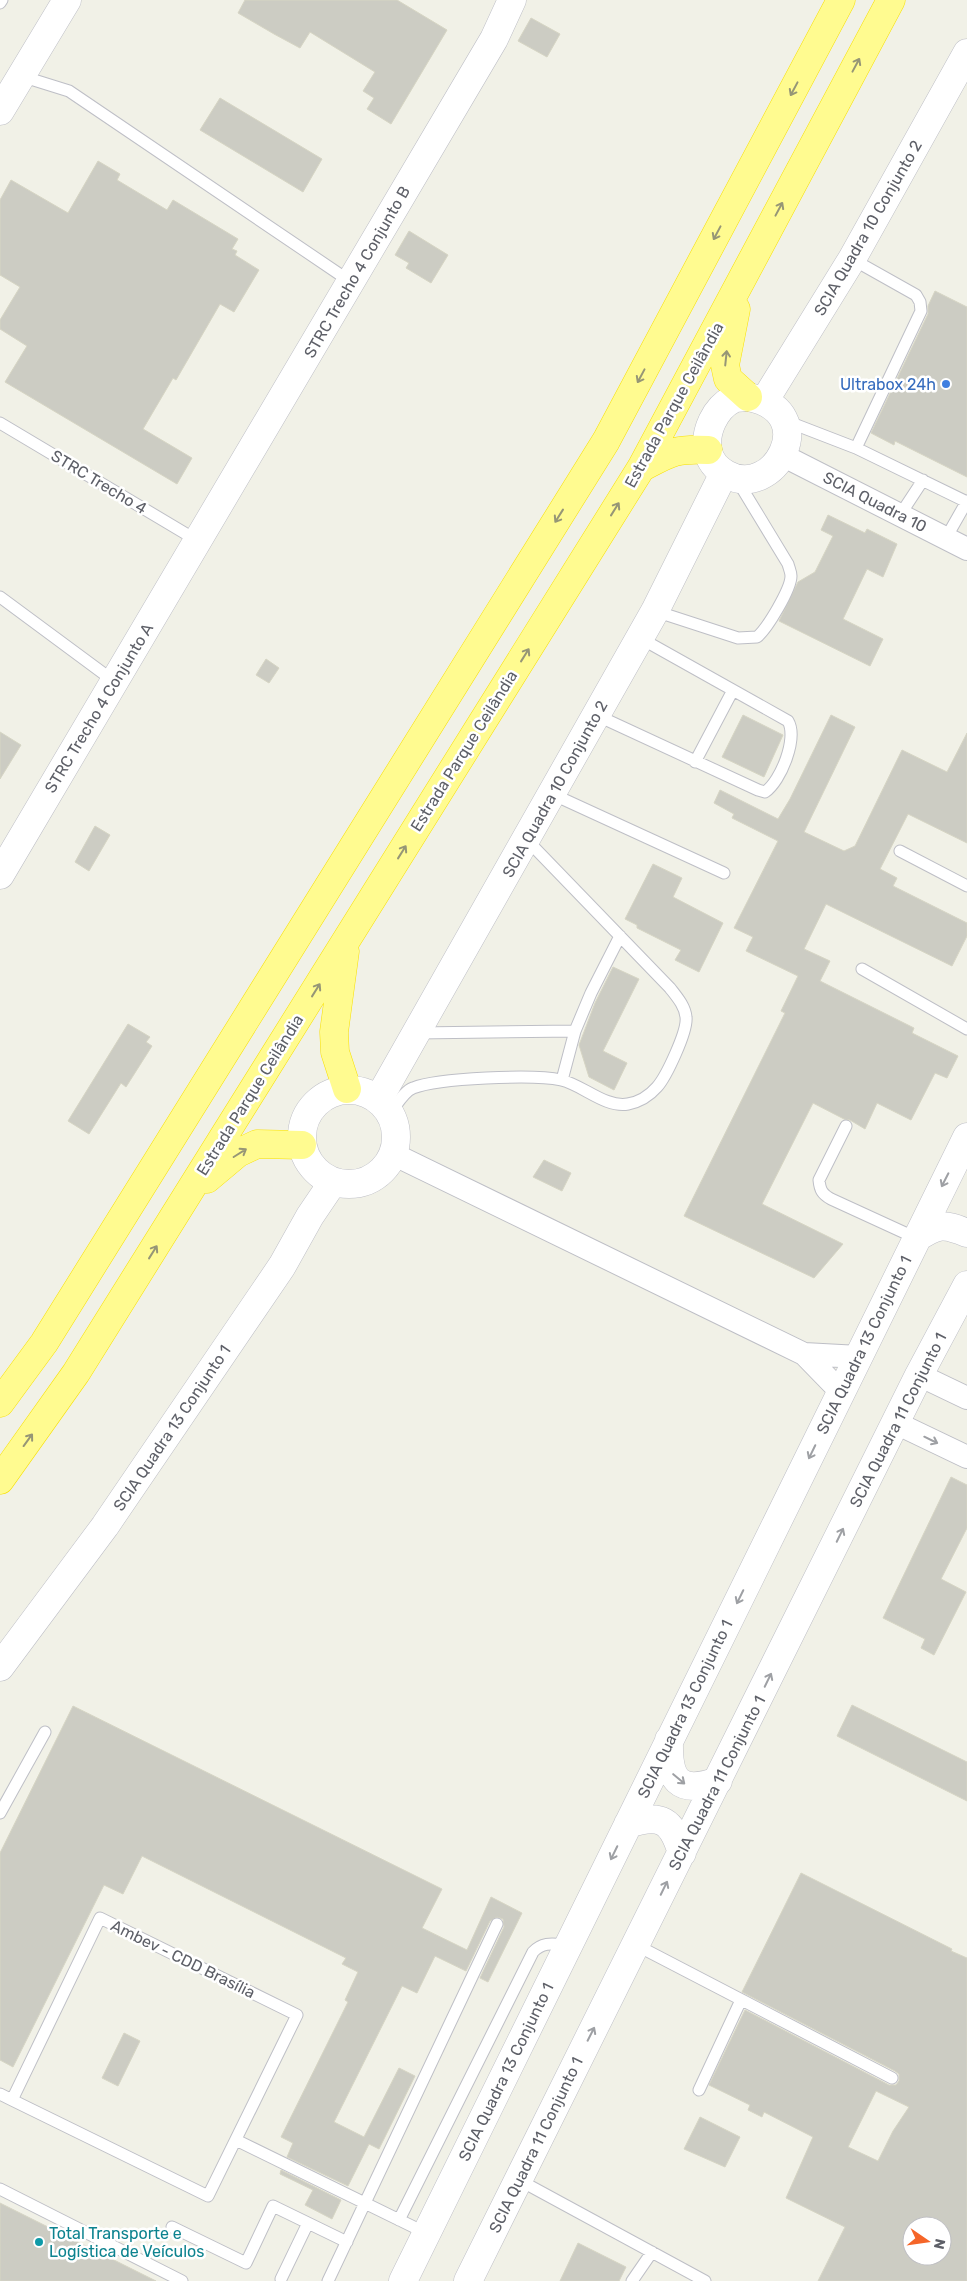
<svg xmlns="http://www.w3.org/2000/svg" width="967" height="2281" viewBox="0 0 967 2281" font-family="Rubik,sans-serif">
<rect width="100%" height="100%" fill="#f1f1e7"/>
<!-- building -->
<path fill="#ccccc3" stroke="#d6d5c4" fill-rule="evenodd" d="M245 0H397L447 30 391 124 367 109 374 98 363 91 375 72 310 32 300 48 274 34 238 13Z
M531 18 560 34 547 57 518 41Z
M220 98 322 159 303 192 200 130Z
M98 161 120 174 117 180 167 210 173 200 238 239 232 249 237 251 235 255 259 270 234 312 220 304 176 380 173 378 143 429 192 458 177 484 5 382 27 346 0 329V320L20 287 0 275V200L11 180 68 213Z
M409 231 448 255 431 283 406 268 409 263 395 255Z
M935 291 967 307V477L895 441 894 445 871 433 928 314V306Z
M828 515 865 533 867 529 897 544 883 577 867 569 843 619 883 639 870 666 779 621 798 582 815 572 833 536 821 530Z
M266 659 279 668 269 683 256 675Z
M743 715 783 735 764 777 722 757Z
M831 715 855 727 804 832 844 851 855 846 902 750 947 772 967 733V843L908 814 880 869 897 878 893 886 967 923V936L952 966 826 904 804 949 830 961 820 981 914 1028 912 1033 958 1056 947 1078 935 1073 911 1120 877 1103 865 1129 850 1120 844 1119 813 1103 762 1204 843 1244 814 1278 684 1216 785 1013 781 1011 798 976 746 951 753 937 734 928 778 841 732 818 734 814 714 803 720 790 778 819 790 799Z
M0 732 21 745 0 779Z
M95 826 110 835 89 871 75 862Z
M653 864 682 878 673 897 723 923 699 972 675 960 681 950 637 928V925L625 919Z
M613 967 639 979 603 1051 627 1063 614 1090 589 1077 579 1045 595 1003Z
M128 1024 150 1037 146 1042 152 1046 126 1087 121 1083 89 1134 68 1121Z
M544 1160 571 1173 562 1191 533 1177Z
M951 1477 967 1485V1528L941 1579 966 1592 934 1655 921 1648 925 1639 883 1618Z
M852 1705 967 1762V1801L837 1736Z
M73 1706 442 1889 422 1928 467 1950 491 1897 522 1913 488 1982 480 1978 504 1927 503 1919 497 1917 490 1921 466 1971 435 1956 417 1993 402 1986 334 2122 364 2137 399 2068 415 2076 379 2149 369 2144 348 2186 287 2157 293 2143 281 2137 348 2002 345 2000 358 1972 342 1964 346 1958 142 1856 123 1894 104 1885 13 2067 0 2060V1853Z
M801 1873 952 1949 951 1951 967 1958V2281H818L845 2227 786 2198 813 2137 764 2112 762 2117 748 2110 750 2105 709 2085 745 2010 889 2085H896L899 2081V2074L895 2071 742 1992ZM876 2091 909 2107 893 2131 878 2161 848 2147ZM912 2226H942V2256H912Z
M124 2033 140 2041 118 2086 102 2078Z
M700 2117 740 2137 725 2167 684 2149Z
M281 2170 341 2200 332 2219 305 2205 313 2190 280 2174Z
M0 2203 156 2281H0Z
M578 2243 626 2267 619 2281H560Z"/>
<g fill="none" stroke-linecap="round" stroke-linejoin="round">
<!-- service casing -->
<g stroke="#bebfc6" stroke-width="13">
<path id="service" d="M0 3 2 0
M21 76 69 91 351 282
M852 259 916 295 920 302 921 311 856 448
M786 421 856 448 967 502
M0 423 198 541
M900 515 923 480
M946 538 967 501
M0 597 115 682
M655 611 738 638 757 637C767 629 791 589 791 576 791 572 789 568 788 564L737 480
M596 715 758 790 765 792C781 781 798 738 788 721L640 638
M695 762 733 690
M552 794 724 873
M900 851 967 886
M862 969 967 1029
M417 1033 575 1031
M562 1080 575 1031 591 993 620 936
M390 1113C396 1106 404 1091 413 1088 438 1078 534 1074 561 1080 583 1085 605 1108 628 1104 639 1102 650 1095 657 1087 666 1077 688 1031 686 1017 685 1006 677 997 670 988L526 839
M846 1126 819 1180C820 1190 822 1194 831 1199L916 1238
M0 1813 45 1732
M636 1945 892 2078
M699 2090 741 2000
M0 2094 12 2100 208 2196 297 2015 100 1918 12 2100
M236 2140 426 2233
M519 2180 705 2281
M0 2189 182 2281
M399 2220 533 1952C543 1941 554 1944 568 1945
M172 2227 246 2263 273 2206 347 2242
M281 2279 308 2223
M328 2281 497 1924
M632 2281 652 2252"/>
</g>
<!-- minor casing -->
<g stroke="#bebfc6" stroke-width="24">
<path id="minor" d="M782 455 967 549
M393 1154 804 1354 841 1392
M804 1354 859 1357
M919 1375 967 1398
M896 1423 967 1457"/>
</g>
<!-- tertiary casing -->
<g stroke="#bebfc6" stroke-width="29">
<path id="tertiary" d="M0 111 67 0
M748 397C824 411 774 502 726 474 717 469 710 461 708 451 704 432 715 408 733 399 737 397 744 398 748 397Z
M765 400 852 259 967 53
M0 875 494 39 512 0
M302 1137a47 47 0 1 1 94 0a47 47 0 1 1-94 0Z
M378 1100 655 611 724 473
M916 1238C938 1224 943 1223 967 1233
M0 1667 105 1526 282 1266 310 1216 333 1182
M669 1740C668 1780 678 1795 718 1781
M628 1824C661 1813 672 1820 682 1853
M403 2281 967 1137
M468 2281 919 1375 967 1285"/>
</g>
<!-- motorway casing -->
<g stroke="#f8e000" stroke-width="29">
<path id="motorway" d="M736 309 725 365 728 379 748 397
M641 468C669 453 675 448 708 450
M345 951 334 1032 335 1052 347 1089
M207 1179 238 1153 257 1144 302 1145
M0 1403 44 1343 606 441 841 0
M0 1480 76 1373 641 468 891 0"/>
</g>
<!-- service -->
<use href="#service" stroke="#fff" stroke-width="11"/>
<!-- minor -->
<use href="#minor" stroke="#fff" stroke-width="22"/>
<!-- tertiary -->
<use href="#tertiary" stroke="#fff" stroke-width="28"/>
<!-- motorway -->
<use href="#motorway" stroke="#fffb90" stroke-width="28"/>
</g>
<!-- one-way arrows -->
<defs><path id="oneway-shaft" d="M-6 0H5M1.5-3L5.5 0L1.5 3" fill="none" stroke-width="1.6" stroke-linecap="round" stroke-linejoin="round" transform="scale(1.25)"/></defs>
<g stroke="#969676">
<use href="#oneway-shaft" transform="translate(856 65) rotate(-62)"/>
<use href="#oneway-shaft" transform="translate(794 89) rotate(118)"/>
<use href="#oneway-shaft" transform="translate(779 209) rotate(-62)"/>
<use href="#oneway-shaft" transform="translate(717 233) rotate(118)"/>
<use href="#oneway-shaft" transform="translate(726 358) rotate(-84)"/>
<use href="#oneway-shaft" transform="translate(641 376) rotate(118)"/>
<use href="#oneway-shaft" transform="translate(615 509) rotate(-58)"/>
<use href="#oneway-shaft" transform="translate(559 516) rotate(122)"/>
<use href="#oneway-shaft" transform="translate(525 655) rotate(-58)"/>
<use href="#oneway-shaft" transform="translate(402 852) rotate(-58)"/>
<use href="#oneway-shaft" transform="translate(316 990) rotate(-58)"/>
<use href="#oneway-shaft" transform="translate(240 1153) rotate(-32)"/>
<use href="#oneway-shaft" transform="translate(153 1252) rotate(-58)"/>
<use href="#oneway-shaft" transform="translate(28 1440) rotate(-54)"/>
</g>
<g stroke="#9ea0a4">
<use href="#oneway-shaft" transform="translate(945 1180) rotate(117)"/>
<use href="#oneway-shaft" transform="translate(931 1440) rotate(26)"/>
<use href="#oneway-shaft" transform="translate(812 1452) rotate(116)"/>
<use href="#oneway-shaft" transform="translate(840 1535) rotate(-64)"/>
<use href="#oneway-shaft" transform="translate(740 1597) rotate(116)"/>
<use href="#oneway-shaft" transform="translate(768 1680) rotate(-64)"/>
<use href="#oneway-shaft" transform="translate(679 1779) rotate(40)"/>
<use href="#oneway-shaft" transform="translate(614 1853) rotate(116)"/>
<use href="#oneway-shaft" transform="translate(664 1888) rotate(-64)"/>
<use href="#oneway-shaft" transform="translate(591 2034) rotate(-63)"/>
</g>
<!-- markers -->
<circle fill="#3f7fe0" stroke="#fff" stroke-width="2" cx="946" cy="384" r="5"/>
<circle fill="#0f9aa8" stroke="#fff" stroke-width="2" cx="39" cy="2242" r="5"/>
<g text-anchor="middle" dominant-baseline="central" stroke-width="5" stroke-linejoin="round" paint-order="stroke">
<!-- street labels -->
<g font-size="16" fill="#5e6068" stroke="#fff">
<text transform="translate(868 228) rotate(-60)">SCIA Quadra 10 Conjunto 2</text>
<text transform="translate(357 272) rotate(-60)">STRC Trecho 4 Conjunto B</text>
<text transform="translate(674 405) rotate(-61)">Estrada Parque Ceilândia</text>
<text transform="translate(99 482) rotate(31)">STRC Trecho 4</text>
<text transform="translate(875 502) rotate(27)">SCIA Quadra 10</text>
<text transform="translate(99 708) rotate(-59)">STRC Trecho 4 Conjunto A</text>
<text transform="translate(464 751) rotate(-58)">Estrada Parque Ceilândia</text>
<text transform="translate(555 789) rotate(-61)">SCIA Quadra 10 Conjunto 2</text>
<text transform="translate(250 1095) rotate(-58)">Estrada Parque Ceilândia</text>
<text transform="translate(864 1345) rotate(-64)">SCIA Quadra 13 Conjunto 1</text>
<text transform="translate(898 1420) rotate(-63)">SCIA Quadra 11 Conjunto 1</text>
<text transform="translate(172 1428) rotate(-56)">SCIA Quadra 13 Conjunto 1</text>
<text transform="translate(685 1709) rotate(-64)">SCIA Quadra 13 Conjunto 1</text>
<text transform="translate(717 1783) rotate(-63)">SCIA Quadra 11 Conjunto 1</text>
<text transform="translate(183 1959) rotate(26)">Ambev - CDD Brasília</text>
<text transform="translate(506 2072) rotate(-64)">SCIA Quadra 13 Conjunto 1</text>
<text transform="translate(536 2145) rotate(-64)">SCIA Quadra 11 Conjunto 1</text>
</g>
<!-- shop labels -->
<g font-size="16" fill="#366cbe" stroke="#fff" text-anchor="end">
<text x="936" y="384">Ultrabox 24h</text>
</g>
<!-- culture labels -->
<g font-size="16" fill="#0d838f" stroke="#fff" text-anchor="start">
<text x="49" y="2233">Total Transporte e<tspan x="49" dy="18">Logística de Veículos</tspan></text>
</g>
</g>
<!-- north arrow -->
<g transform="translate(927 2241) rotate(103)"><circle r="24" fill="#ffffff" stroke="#bfbfc3"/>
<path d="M0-4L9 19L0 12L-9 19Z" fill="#f56528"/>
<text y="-8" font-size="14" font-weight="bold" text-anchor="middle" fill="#5e6068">N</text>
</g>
</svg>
